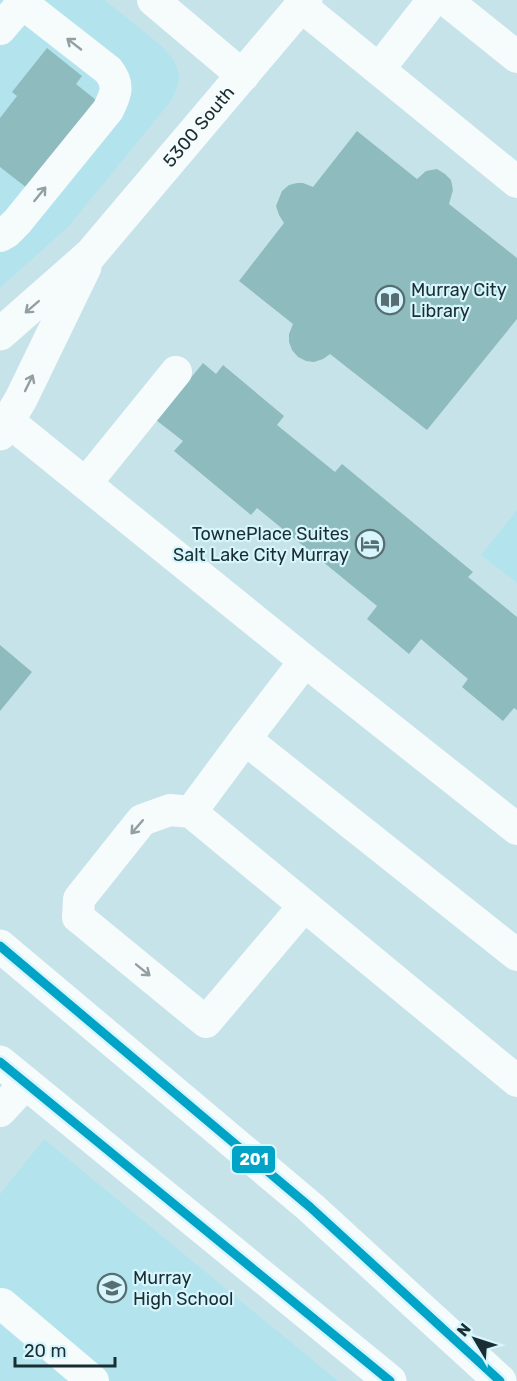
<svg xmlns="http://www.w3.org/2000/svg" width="517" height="1381" viewBox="0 0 517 1381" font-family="Rubik,sans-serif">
<rect width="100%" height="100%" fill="#c6e3ea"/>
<!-- built -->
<path fill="#b3e4ee" d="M0 0H105L164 48 174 61 178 70 179 76 178 85 171 101 69 226 0 288Z
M517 510V583L481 555Z
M44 1139 338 1381H0V1194Z"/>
<!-- building -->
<path fill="#8ebbbd" d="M47 48 82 76 76 84 96 100 27 188 0 167V118L17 96 12 92Z
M357 131 417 179 426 171 437 169 445 174 451 180 453 190 449 204 517 258V319L427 430 330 354 323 359 314 362 306 361 298 357 292 350 289 342V334L293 324 239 281 284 223 279 215 276 206 282 191 289 185 297 183H303L313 187Z
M203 363 216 374 223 365 284 416 277 425 335 472 342 464 473 572 468 577 517 617V710L514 708 503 721 462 687 468 679 421 639 409 654 367 619 377 606 257 508 251 515 174 451 183 441 156 420Z
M0 645 32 672 0 711Z"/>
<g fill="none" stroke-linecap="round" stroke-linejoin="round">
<!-- minor -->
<path stroke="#f6fbfc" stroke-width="32" d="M153 0 243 76
M446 0 517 57
M301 6 517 182
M0 29 25 0
M379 69 433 0
M0 236 7 232 17 222 108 110C116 94 120 85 108 70L22 3
M8 421 305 661
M86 483 176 372
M245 739 191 812 517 1081
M191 812 170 810 142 820 79 899 78 917 206 1022 304 906
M517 829 305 661 245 739 517 955
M0 1111 26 1083
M0 1307 2 1304 93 1381"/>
<!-- major -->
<g stroke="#f6fbfc" stroke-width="33">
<path id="s1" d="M0 334 91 254 306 0"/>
<path d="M0 434 21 399 85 267"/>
<path d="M0 946 310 1207 500 1381"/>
<path d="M0 1062 390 1381"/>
</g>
<!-- bus-1 casing -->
<g stroke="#d6f5fd" stroke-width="14">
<path id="bus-1" d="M0 946 310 1207 500 1381
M0 1062 390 1381"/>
</g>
<!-- bus-1 -->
<use href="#bus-1" stroke="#01a3c6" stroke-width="9"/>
</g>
<!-- one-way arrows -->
<defs><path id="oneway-shaft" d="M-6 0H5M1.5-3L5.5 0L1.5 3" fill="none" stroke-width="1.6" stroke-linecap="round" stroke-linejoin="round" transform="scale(1.5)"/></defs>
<g stroke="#939fa1">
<use href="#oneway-shaft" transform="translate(74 44) rotate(-142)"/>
<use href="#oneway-shaft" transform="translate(40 194) rotate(-51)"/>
<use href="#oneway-shaft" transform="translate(32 307) rotate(139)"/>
<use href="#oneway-shaft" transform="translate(29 383) rotate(-64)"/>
<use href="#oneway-shaft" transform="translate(137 827) rotate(131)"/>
<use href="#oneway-shaft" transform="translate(143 970) rotate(39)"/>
</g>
<!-- icons -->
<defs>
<g id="library-ring" transform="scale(1.5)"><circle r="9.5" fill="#d6f5fd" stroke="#566d72" stroke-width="1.5"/><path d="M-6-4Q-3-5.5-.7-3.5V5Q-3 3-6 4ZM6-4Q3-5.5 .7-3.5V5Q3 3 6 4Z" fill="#566d72"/></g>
<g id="hotel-ring" transform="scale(1.5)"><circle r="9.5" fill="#d6f5fd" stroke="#566d72" stroke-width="1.5"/><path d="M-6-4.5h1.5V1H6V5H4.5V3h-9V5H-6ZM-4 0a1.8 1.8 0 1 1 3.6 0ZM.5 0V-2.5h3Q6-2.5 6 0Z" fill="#566d72"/></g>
<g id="school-ring" transform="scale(1.5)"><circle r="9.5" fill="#d6f5fd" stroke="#566d72" stroke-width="1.5"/><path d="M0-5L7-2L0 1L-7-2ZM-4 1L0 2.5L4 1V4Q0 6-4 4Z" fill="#566d72"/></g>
</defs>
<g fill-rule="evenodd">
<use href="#library-ring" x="390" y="300"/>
<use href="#hotel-ring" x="370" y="544"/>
<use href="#school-ring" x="112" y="1288"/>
</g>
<g text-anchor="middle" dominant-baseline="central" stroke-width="4.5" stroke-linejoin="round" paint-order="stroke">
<!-- street labels -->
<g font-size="18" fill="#192e32" stroke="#d6f5fd">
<text stroke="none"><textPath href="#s1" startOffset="288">5300 South</textPath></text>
</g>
<!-- poi labels -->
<g font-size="18" fill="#192e32" stroke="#d6f5fd" text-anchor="start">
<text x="411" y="290">Murray City<tspan x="411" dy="21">Library</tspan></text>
<text x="349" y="534" text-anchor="end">TownePlace Suites<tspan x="349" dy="21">Salt Lake City Murray</tspan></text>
<text x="133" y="1278">Murray<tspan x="133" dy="21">High School</tspan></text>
</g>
</g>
<rect stroke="#d6f5fd" stroke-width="2" x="231" y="1145" width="45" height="29" rx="6" fill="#01a3c6"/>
<g font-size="16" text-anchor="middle" font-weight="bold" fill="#fff">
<text x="254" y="1165">201</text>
</g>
<!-- north arrow -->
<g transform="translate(475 1339) rotate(309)" stroke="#d6f5fd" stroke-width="4.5" paint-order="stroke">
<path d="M0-4.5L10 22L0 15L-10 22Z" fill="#192e32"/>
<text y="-9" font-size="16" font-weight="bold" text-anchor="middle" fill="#192e32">N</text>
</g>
<!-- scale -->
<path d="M15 1357v9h100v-9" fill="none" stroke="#192e32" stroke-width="3"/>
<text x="24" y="1357" font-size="18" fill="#192e32" stroke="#d6f5fd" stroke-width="4.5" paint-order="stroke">20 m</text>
</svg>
